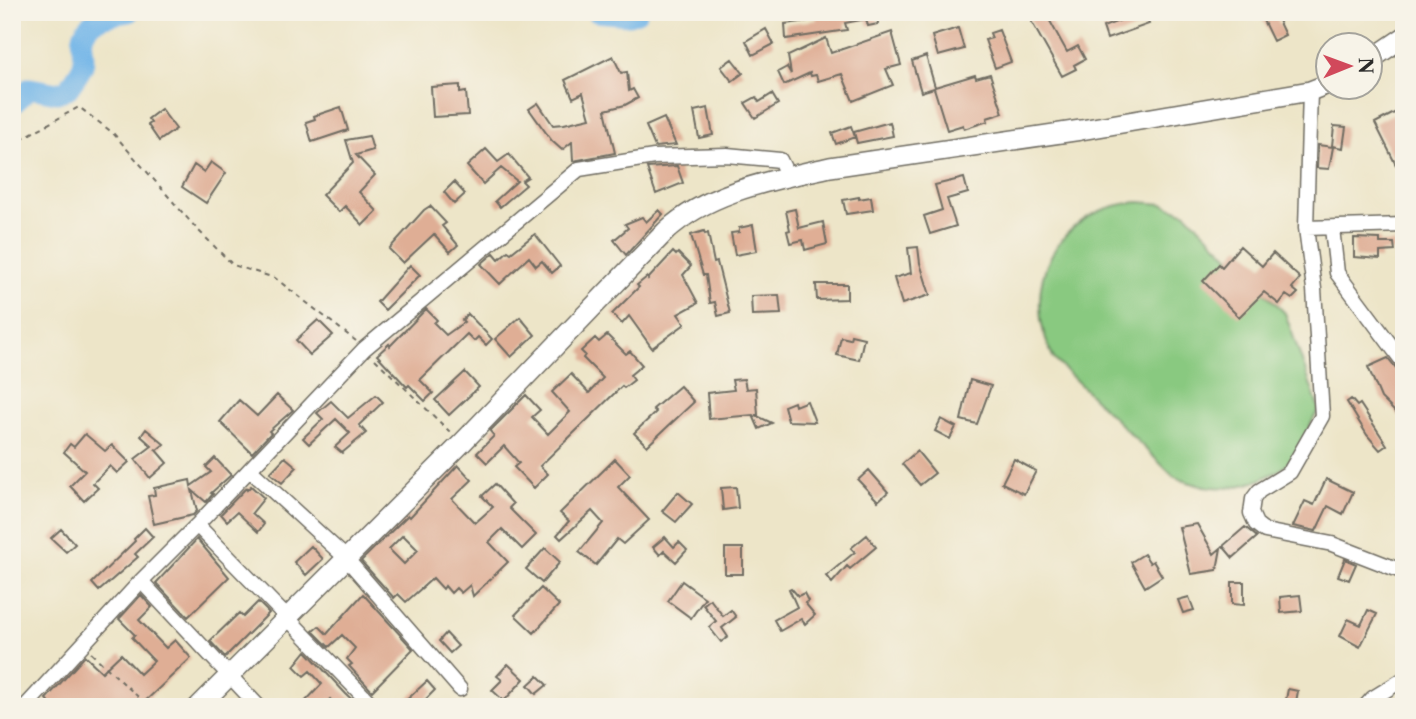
<svg xmlns="http://www.w3.org/2000/svg" width="1416" height="719" viewBox="0 0 1416 719" font-family="'Libre Caslon Text',serif">
<rect width="100%" height="100%" fill="#f7f3e8"/>
<filter id="ink" filterUnits="userSpaceOnUse"><feTurbulence type="fractalNoise" baseFrequency=".0143" numOctaves="2"/><feDisplacementMap in="SourceGraphic" scale="14" xChannelSelector="R" yChannelSelector="G"/><feConvolveMatrix kernelMatrix="1 2 1 2 8 2 1 2 1" color-interpolation-filters="sRGB"/></filter>
<filter id="wash" filterUnits="userSpaceOnUse"><feTurbulence type="fractalNoise" baseFrequency=".00686" numOctaves="4" result="noise"/><feDisplacementMap in="SourceGraphic" scale="28" xChannelSelector="R" yChannelSelector="G"/><feGaussianBlur stdDeviation="1.57" result="paint"/><feColorMatrix in="noise" values="0 0 0 0 0 0 0 0 0 0 0 0 0 0 0 0 0 1.4 0 .05"/><feComposite in="paint" operator="in"/></filter>
<g filter="url(#wash)">
<rect width="100%" height="100%" fill="#ede5c8"/>
<!-- green -->
<path fill="#89c980" stroke="#5a7a56" stroke-width="2" d="M1139 202 1163 204 1186 213 1285 313 1319 409C1309 426 1301 446 1290 461 1286 467 1278 471 1272 474 1241 491 1205 492 1173 476L1054 359C1017 287 1055 208 1139 202Z"/>
<g fill="none" stroke-linecap="round" stroke-linejoin="round">
<!-- river -->
<path stroke="#73b6e8" stroke-width="21" d="M597 12 629 15 637 12
M12 105 30 88 57 93 68 89C73 81 80 73 83 65 86 55 81 46 83 37 87 17 113 15 129 12"/>
</g>
<g id="blocks">
<!-- building -->
<path fill="#dfae95" fill-rule="evenodd" d="M815 12H877L878 24 868 26 866 19 845 23 847 30 786 39 785 24 817 20Z
M1026 12H1045L1067 52 1078 46 1085 59 1074 65 1076 69 1062 76Z
M1142 12H1145L1149 24 1107 39 1103 27Z
M1259 12H1274L1285 35 1273 41Z
M958 28 964 49 938 56 932 36Z
M766 29 774 44 753 55 746 41Z
M999 30 1011 62 995 68 985 40 992 38 990 33Z
M892 32 901 65 886 69 893 85 853 101 842 74 818 81 816 75 811 76 810 73 784 85 778 72 787 67 791 74 788 56 826 38 831 53Z
M613 56 621 73 627 72 629 91 633 89 638 98 625 105 605 110 615 153 573 161 572 142 562 150 552 141 529 109 538 103 553 125 564 124 590 118 583 93 573 98 565 80Z
M926 56 935 87 975 75 976 78 990 74 1003 113 987 118 988 121 964 129 963 125 947 130 934 88 921 92 912 61Z
M732 59 743 73 732 81 721 67Z
M460 85V93L466 92 468 115 433 117 431 87Z
M772 94 778 104 755 118 745 103 756 97 759 102Z
M341 107 348 130 312 142 306 122 315 119 314 116Z
M708 108 713 135 699 138 694 111Z
M1404 108V181L1375 123Z
M161 109 176 129 159 141 148 125 151 123 148 119Z
M664 118 676 145 655 147 646 126Z
M890 122 893 136 857 143 854 132Z
M851 126 855 137 836 144 832 133Z
M1334 126 1346 127 1343 148 1332 146Z
M369 136 373 150 356 155 375 175 359 192 377 211 363 225 345 206 339 212 322 195 353 163 346 140Z
M1318 145 1333 147 1329 169 1317 168Z
M486 149 498 162 509 154 528 177 522 181 526 185 500 207 495 201 517 181 501 168 483 184 467 166Z
M211 162 226 173 206 203 182 187 194 165 204 172Z
M677 166 683 183 656 194 647 168Z
M964 178 968 193 947 199 956 226 930 234 924 216 942 210 935 185Z
M454 182 465 194 454 204 444 192Z
M859 197V199L871 197 873 210 846 214 843 200Z
M430 206 446 223 442 226 458 245 450 252 434 234 403 263 389 249 424 210Z
M795 209 799 228 823 222 827 244 805 250 803 240 790 243 787 231 790 230 786 211Z
M659 210 663 214 626 255 614 240 628 228 625 224 642 217 646 222Z
M753 225 757 251 735 255 731 233 739 232V228Z
M704 231 705 234 708 233 714 263 717 262 730 313 718 316 715 302 710 303 706 275H703L691 235Z
M535 234 560 266 552 273 542 261 536 266 529 257 500 284 481 264 494 253 499 259 508 251 511 253Z
M1354 238 1380 239V243H1394L1395 251 1380 252V259L1354 257Z
M1240 246 1262 266 1273 253 1300 278 1292 288 1298 293 1292 299 1286 295 1279 304 1264 292 1239 317 1203 281 1219 264 1222 267Z
M918 247 920 263 930 295 902 304 894 278 911 273 908 248Z
M673 252 676 255 678 253 691 266 683 275 698 303 678 314 685 324 652 348 629 316 622 324 612 314 639 287 637 285 647 277 648 279Z
M410 265 420 275 385 310 377 302Z
M816 284H847V299L817 300Z
M779 295 781 314 752 315 751 296Z
M426 309 437 320 434 323 446 335 464 322 462 320 468 314 492 339 486 345 478 337 474 341 467 334 420 380 433 393 425 401 409 385 407 387 377 355 389 344 390 346Z
M520 317 535 335 511 357 495 339Z
M318 320 333 335 310 355 296 340Z
M607 335 626 354 630 351 642 365 630 375 634 380 624 388 622 386 540 466 548 474 534 488 514 467 519 463 504 446 487 463 477 453 494 436 490 431 526 395 540 410 532 417 548 434 570 412 552 392 571 374 589 393 603 378 583 358 585 355 581 351 595 338 599 342Z
M851 335 864 338 859 360 837 355 841 337 850 339Z
M1388 358 1404 378V421L1381 398 1368 367Z
M465 372 479 387 449 415 435 400Z
M744 379 746 389 756 388 758 415H755L772 423 759 429 753 415 709 419 707 393 734 390 732 380Z
M970 380 991 386 977 424 961 420Z
M680 386 694 402 647 446 634 433 656 412 653 409Z
M277 395 293 410 269 431 271 433 252 453 220 422 239 400 257 416Z
M376 395 383 402 359 425 366 433 342 453 335 447 350 433 336 419 309 444 303 438 323 419 317 413 331 401 348 418Z
M1351 399 1357 406 1360 404 1387 445 1380 450 1367 435 1347 402Z
M807 401 815 422 788 421 784 406 794 402 795 406Z
M941 419 956 427 950 439 935 431Z
M146 429 164 444 157 450 155 449 167 463 150 478 135 459 152 446 141 436Z
M85 434 105 451 112 445 129 462 117 473 110 466 93 483 98 488 84 501 70 486 85 471 64 452 70 444 74 447Z
M917 451 935 473 920 485 902 464Z
M285 457 297 467 282 483 270 473Z
M215 458 231 475 211 493 213 494 206 502 192 490 197 511 193 515 154 524 148 496 155 495 154 488 190 480 191 486 211 472 206 467Z
M615 459 630 475 618 487 649 520 623 544 617 539 596 565 579 552 603 523 592 511 561 539 557 535 569 521 560 513Z
M1014 459 1036 471 1024 494 1002 483Z
M458 465 472 480 452 499 475 523 493 507 482 496 495 484 513 504 509 508 536 535 522 549 502 529 489 542 508 562 473 596 470 585 461 593 456 588 451 593 445 586 443 589 433 578 406 602 398 594 394 598 361 561 408 515 410 517ZM403 535 418 550 404 564 389 549Z
M869 470 888 492 878 501 858 480Z
M1326 479 1353 492 1343 514 1328 506 1316 531 1293 526 1305 501 1314 505Z
M251 486 264 498 252 513 264 524 258 532 237 512 227 521 221 514 246 488 247 490Z
M736 487 738 508 723 510 721 488Z
M678 492 692 504 676 522 662 511Z
M1197 524 1214 554 1221 548 1217 570 1191 574 1179 527Z
M1245 527 1257 537 1233 558 1223 546Z
M145 528 153 537 135 554 138 557 99 591 92 583 135 541 134 539Z
M61 529 75 544 66 552 51 538Z
M867 535 876 547 850 569 847 566 832 583 826 576 855 552 851 548Z
M665 537 674 547 679 542 687 550 676 562 664 551 660 555 653 547Z
M197 539 229 577 188 617 156 583Z
M311 546 323 559 306 575 294 562Z
M545 548 560 562 542 583 526 569Z
M725 548H743V574H725Z
M1144 554 1150 563 1153 561 1162 576 1145 587 1131 562Z
M1345 559 1356 564 1349 580 1338 576Z
M682 581 705 598 691 618 668 601Z
M1232 582H1244V605L1232 604Z
M541 588 559 605 534 633 515 615Z
M791 588 798 596 804 593 808 601 805 603 815 615 805 624 801 619 780 631 774 620 797 607 789 589Z
M363 594 413 649 372 691 349 666 352 664 347 659 355 648 342 635 329 647 313 631 319 626 327 634Z
M141 595 152 607 139 620 166 648 175 640 191 658 139 707H53L46 699 85 656 102 672 121 654 140 674 154 661 132 638 135 635 119 619Z
M1300 595 1302 611 1281 613 1280 597Z
M1189 597 1194 610 1183 613 1178 600Z
M710 599 723 616 731 610 736 617 722 628 728 637 721 642 709 627 716 621 703 605Z
M258 602 269 613 225 657 210 641 239 613 243 617Z
M1368 610 1377 614 1360 647 1340 636 1348 619 1361 625Z
M446 633 458 646 450 653 439 641Z
M306 651 346 694 360 707H337L330 699 323 707H300L322 684 310 671 304 676 294 666Z
M508 664 524 679 504 701 492 690 502 680 497 676Z
M538 676 547 685 536 694 528 685Z
M427 681 435 690 418 707H399Z
M1288 689 1298 691 1295 707 1285 705Z"/>
</g>
</g>
<g filter="url(#ink)">
<use href="#blocks" fill-opacity="0" stroke="#6f6c62" stroke-width="2"/>
<g fill="none" stroke-linecap="round" stroke-linejoin="round">
<!-- street casing -->
<g stroke="#6f6c62" stroke-width="17">
<path id="street" d="M1310 91 1306 228 1314 289 1322 416 1290 472 1259 491 1253 499 1251 513 1256 524 1265 531 1332 544 1404 572
M1306 228 1404 225
M1332 228 1337 273 1404 363
M250 470 345 557 460 689
M197 525 374 707
M141 581 259 707
M25 707 141 581 197 525 364 349 579 169 654 157 727 155 780 160 788 176
M1365 707 1373 698 1404 679"/>
</g>
<!-- secondary casing -->
<g stroke="#6f6c62" stroke-width="22">
<path id="secondary" d="M1370 60 1404 37
M198 707 462 443 666 231C709 191 774 180 830 167L1081 130 1310 91 1328 84"/>
</g>
<!-- path -->
<path stroke="#6f6c62" stroke-width="2" stroke-dasharray="5 5" stroke-linecap="butt" d="M12 144 79 107 113 133 196 228 233 265 275 278 356 341
M375 359 451 433
M91 653 149 707"/>
<!-- street -->
<use href="#street" stroke="#fff" stroke-width="14"/>
<!-- secondary -->
<use href="#secondary" stroke="#fff" stroke-width="19"/>
</g>
</g>
<!-- margin -->
<rect width="1416" height="719" fill="none" stroke="#f7f3e8" stroke-width="42"/>
<!-- north arrow -->
<g transform="translate(1349 66) rotate(89)"><circle r="33" fill="#f7f3e8" stroke="#a5a39c" stroke-width="2"/>
<path d="M0-5L12 26L0 18L-12 26Z" fill="#d1495b"/>
<text y="-10" font-size="19" font-weight="bold" text-anchor="middle" fill="#2b2b2b">N</text>
</g>
</svg>
